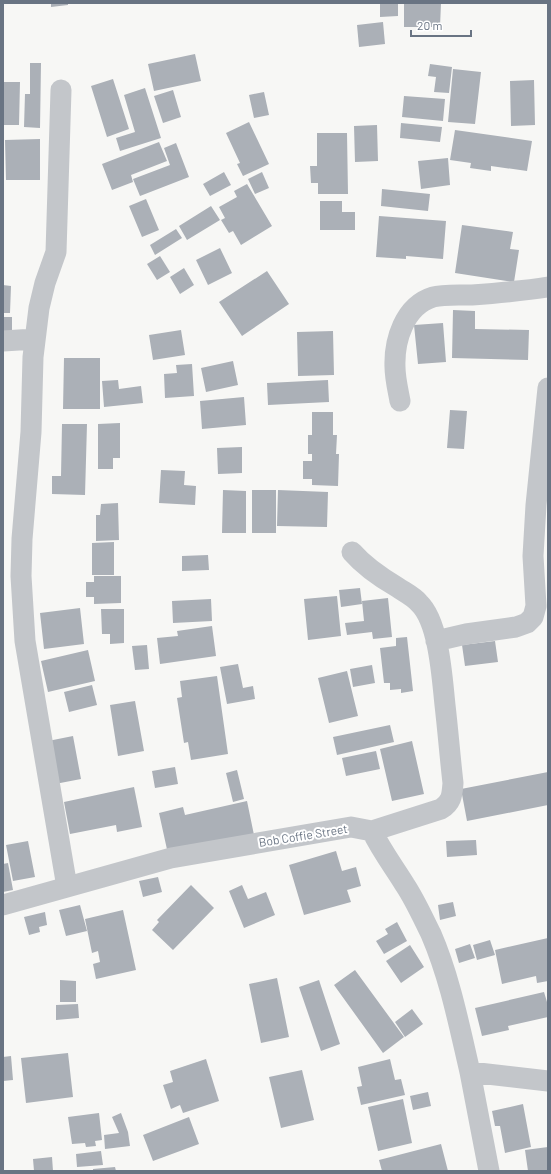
<svg xmlns="http://www.w3.org/2000/svg" width="551" height="1174" viewBox="0 0 551 1174" font-family="Barlow,sans-serif">
<rect width="100%" height="100%" fill="#f7f7f5"/>
<!-- building -->
<path fill="#abb0b7" d="M51 3H68V5L51 7Z
M380 3H398V16L380 17Z
M404 3H441L440 27H404Z
M383 22 385 44 359 47 357 25Z
M195 54 201 81 154 91 148 64Z
M30 63H41L40 128 24 127 25 94H30Z
M430 64 452 67 449 93 434 92 436 77 428 76Z
M453 69 481 72 475 124 448 122Z
M113 79 129 129 107 137 91 86Z
M534 80 535 125 511 126 510 81Z
M3 82H20L19 125H3Z
M145 88 161 138 120 151 116 138 135 132 124 95Z
M173 90 181 117 163 123 154 96Z
M264 92 269 115 254 118 249 95Z
M404 96 445 99 443 121 402 117Z
M249 122 269 164 243 176 237 164 240 163 226 133Z
M401 123 442 127 440 142 400 138Z
M377 125 378 161 355 162 354 126Z
M455 130 532 141 527 171 491 166V171L470 168 471 163 450 160Z
M317 133H347L348 194H318V183H311L310 166H317Z
M40 139V180H6L5 140Z
M159 142 167 161 131 175 133 182 112 190 102 164Z
M176 143 189 177 140 196 133 179 170 165 164 148Z
M448 158 450 185 421 189 418 161Z
M224 172 231 185 210 196 203 184Z
M262 172 269 188 255 194 248 179Z
M247 184 272 226 241 245 233 231 229 233 221 220 225 218 219 207 237 197 234 191Z
M382 189 430 194 428 211 381 206Z
M146 199 159 230 142 237 129 206Z
M320 201H342V212H355V230H320Z
M211 206 220 220 187 240 179 226Z
M379 216 446 221 443 259 406 256V259L376 257Z
M462 225 513 232 510 249 519 250 514 282 455 273Z
M176 229 182 238 155 255 150 245Z
M220 248 232 273 208 285 196 260Z
M160 256 170 272 157 280 147 264Z
M184 268 194 285 180 294 170 277Z
M267 271 289 304 242 336 219 302Z
M3 285 11 286 10 313H3Z
M453 310 475 311V329L529 330 528 360 452 358Z
M3 317H12V334H3Z
M443 323 446 362 418 364 414 325Z
M181 330 185 355 153 360 149 335Z
M333 331 334 375 298 376 297 332Z
M64 358H100V409H63Z
M233 361 238 385 206 392 201 368Z
M192 364 194 396 165 398 164 374 177 373 176 365Z
M118 380 119 389 141 386 143 403 104 407 102 381Z
M328 380 329 402 268 405 267 383Z
M244 397 246 425 202 429 200 401Z
M450 410 467 411 464 449 447 448Z
M312 412H333V435H337L336 454H339L338 486 312 485V479H303V461H312V454H308V435H312Z
M120 423V458H113V469H98V424Z
M62 424H87L85 495 52 494V476H61Z
M242 447V473L218 474 217 448Z
M161 470 185 471 184 485 196 486 195 505 159 503Z
M223 490 246 491V533H222Z
M252 490H276V533H252Z
M278 490 328 492 327 527 277 526Z
M118 503 119 540 96 541V515H100L101 504Z
M114 542V575H92V543Z
M208 555 209 570 182 571V556Z
M94 576H121V603L94 604V597H86V582H94Z
M360 588 362 604 341 607 339 590Z
M337 596 341 636 308 640 304 599Z
M388 598 392 637 373 639 372 632 347 635 345 623 364 621 362 601Z
M211 599 212 621 173 623 172 601Z
M80 608 84 644 44 649 40 613Z
M101 609H124V643L110 644V634H102Z
M212 626 216 656 160 664 157 638 178 636 177 631Z
M407 637 413 691 401 693V689L390 690V683H384L380 648 396 646V638Z
M495 641 498 662 465 666 462 645Z
M147 645 149 669 135 670 132 646Z
M88 650 95 681 48 692 41 661Z
M238 664 243 688 253 686 255 699 227 704 220 667Z
M372 665 375 683 353 687 350 669Z
M347 671 358 716 329 723 318 678Z
M217 676 228 754 191 760 188 742 184 743 177 698 182 697 180 681Z
M92 685 97 705 69 712 64 692Z
M135 701 144 751 118 756 110 705Z
M390 725 394 742 337 755 333 737Z
M73 736 81 779 55 784 48 741Z
M412 741 424 794 392 801 380 749Z
M376 751 380 769 346 776 342 758Z
M175 767 178 784 155 788 152 771Z
M237 770 244 799 233 802 226 773Z
M548 772V805L467 821 461 789Z
M134 787 142 827 117 832 116 825 70 834 64 802Z
M247 801 254 835 168 854 159 813 183 807 185 815Z
M476 840 477 855 447 857 446 841Z
M28 841 35 877 13 881 6 845Z
M336 851 342 871 356 867 361 886 347 890 351 902 304 915 289 865Z
M8 863 13 890 3 892V864Z
M158 877 162 892 143 897 139 881Z
M191 885 214 908 173 950 152 930 159 922 157 920Z
M242 885 248 899 266 892 275 915 244 928 229 891Z
M453 902 456 916 440 920 438 905Z
M80 905 87 931 66 936 59 910Z
M123 910 136 970 96 979 93 964 100 962 98 951 92 953 85 919Z
M45 912 47 925 39 927 40 932 29 935 24 917Z
M397 922 407 941 384 954 376 941 388 934 385 929Z
M548 938V981L537 983 536 976 502 984 495 950Z
M490 940 495 955 477 960 473 945Z
M470 944 475 958 459 963 455 949Z
M410 945 424 967 401 983 386 961Z
M355 970 404 1037 383 1053 334 985Z
M277 978 289 1037 261 1043 249 984Z
M60 980 76 981V1002H60Z
M319 980 340 1044 321 1051 299 987Z
M544 992 547 1002H548V1017L508 1026 509 1030 482 1036 475 1008Z
M78 1004 79 1018 56 1020V1005Z
M412 1009 423 1024 405 1037 395 1022Z
M68 1053 73 1097 26 1103 21 1058Z
M11 1056 13 1080 3 1081V1057Z
M206 1059 219 1101 183 1113 180 1105 171 1109 163 1085 173 1082 170 1071Z
M390 1059 395 1080 401 1079 405 1095 361 1105 357 1087 362 1086 358 1067Z
M302 1070 314 1120 281 1128 269 1077Z
M428 1092 431 1106 413 1110 410 1096Z
M403 1099 412 1143 378 1151 368 1107Z
M523 1104 531 1147 505 1153 500 1126H495L492 1111Z
M99 1113 102 1140 95 1141 96 1146 86 1147 85 1143 72 1144 68 1117Z
M121 1113 128 1132 130 1146 105 1149 104 1135 119 1133 112 1117Z
M189 1117 199 1144 153 1161 143 1135Z
M441 1144 448 1171H382L379 1160Z
M548 1147V1171H528L525 1150Z
M101 1151 103 1165 77 1167 76 1154Z
M52 1157 53 1171H34L33 1159Z
M115 1167 116 1171H93V1169Z"/>
<g fill="none" stroke-linecap="round" stroke-linejoin="round">
<!-- minor -->
<path stroke="#c3c6ca" stroke-width="21" d="M61 90 56 252 45 283 39 308 33 357 31 432 22 539 21 576 25 641 67 887
M3 341 35 339
M400 401C398 390 395 378 395 367 394 341 404 306 433 297 443 294 460 295 472 295 498 293 523 291 548 287
M352 552C365 567 380 577 397 587 404 592 413 596 419 603 439 622 442 677 445 705 448 731 450 757 453 783 452 795 452 802 441 809L372 831
M436 641 466 634 516 627 527 623 533 617 536 606 533 556 536 505 548 388
M3 905 171 858 351 827 372 831C381 850 394 867 405 885 415 900 423 918 431 934 450 978 459 1025 470 1072L548 1081
M470 1072 489 1171"/>
</g>
<g text-anchor="middle" dominant-baseline="central" stroke-width="4" stroke-linejoin="round" paint-order="stroke">
<!-- street labels -->
<g font-size="12" fill="#697483" stroke="#fff">
<text transform="translate(303 835) rotate(-9)">Bob Coffie Street</text>
</g>
</g>
<!-- border -->
<rect width="551" height="1174" fill="none" stroke="#697483" stroke-width="8"/>
<!-- scale -->
<path d="M411 30v6h60v-6" fill="none" stroke="#697483" stroke-width="2"/>
<text x="417" y="30" font-size="12" fill="#697483" stroke="#ffffff" stroke-width="3" paint-order="stroke">20 m</text>
</svg>
